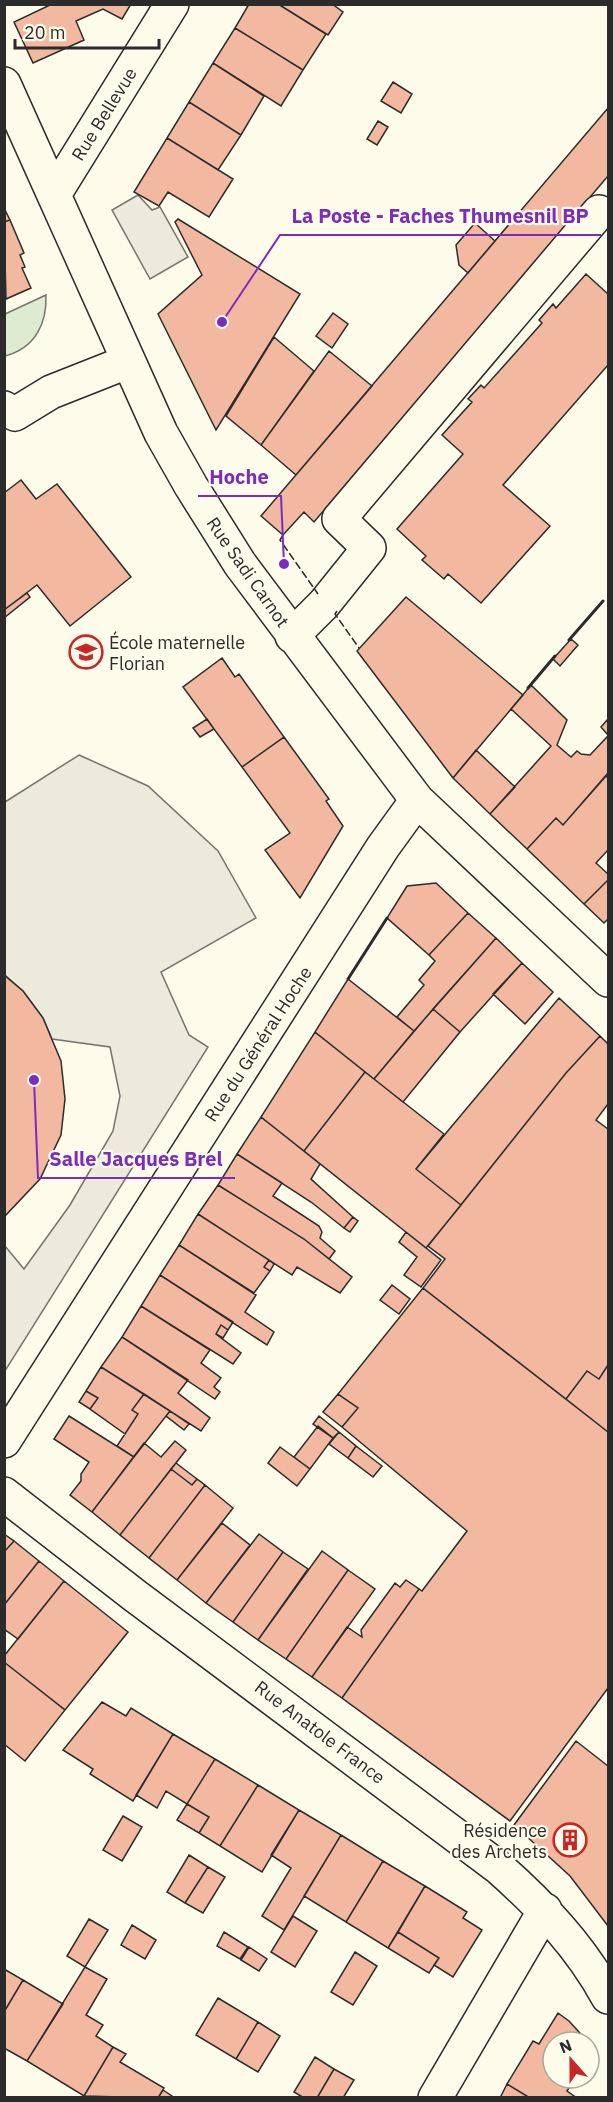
<svg xmlns="http://www.w3.org/2000/svg" width="613" height="2102" viewBox="0 0 613 2102" font-family="'IBM Plex Sans',sans-serif">
<rect width="100%" height="100%" fill="#fdfbea"/>
<!-- green -->
<path fill="#deebd1" stroke="#74746e" stroke-width="1.5" d="M46 295C47 324 35 348 5 356V314Z"/>
<!-- parking -->
<path fill="#eceadb" stroke="#74746e" stroke-width="1.5" d="M138 195 152 210 160 207 188 257 150 279 112 210Z
M79 755 148 786 218 851 256 918 161 972 189 1035 208 1047 5 1371V1246L24 1269 70 1205 113 1131 120 1096 110 1047 52 1039 43 1018 23 991 5 975V802Z"/>
<!-- building -->
<path fill="#f2b8a0" stroke="#2b2b2b" stroke-width="1.5" d="M52 4H131L122 19 103 9 76 21 84 40 33 63 14 22Z
M249 4H278L326 34 303 70 235 28Z
M278 4H332L343 12 328 35Z
M235 28 303 70 281 106 213 63Z
M213 63 264 96 241 135 189 102Z
M393 82 412 94 401 113 381 101Z
M189 102 241 135 218 170 167 138Z
M608 108V176L314 522 304 512 283 535 261 516Z
M378 121 388 127 377 145 367 139Z
M167 138 233 179 209 217 168 192 159 206 134 192Z
M4 208 10 220 4 222Z
M178 219 300 294 216 430 158 314 202 275 175 222Z
M10 220 24 253 20 255 25 267 22 268 31 288 6 299 4 222Z
M475 223 495 241 468 273 459 265 456 245Z
M586 274 608 294V365L503 485 550 526 481 603 448 574 444 579 422 560 426 556 397 529 463 454 442 435 472 402 468 399 481 385 484 388 542 323 539 320 553 304 556 308Z
M333 313 348 324 332 348 316 336Z
M274 337 314 371 261 445 226 416Z
M329 351 372 386 296 475 261 445Z
M21 480 36 499 57 484 131 577 70 626 37 585 4 610V493Z
M27 593 30 597 4 618V610Z
M406 597 523 695 453 778 357 651Z
M571 639 578 645 560 666 553 659Z
M222 658 235 677 239 674 284 737 242 767 183 687Z
M531 685 567 720 557 745 571 757 577 751 581 754 590 755 608 736V773L563 825 556 818 527 849 490 814 551 746 511 709Z
M207 719 214 729 200 737 193 728Z
M608 719V735L601 727Z
M284 737 329 799 326 801 343 826 300 898 265 850 290 833 242 767Z
M476 750 515 787 490 814 453 778Z
M606 776 608 778V850L596 863 608 874V880L584 904 527 849 556 818 563 825Z
M608 880V919L604 923 584 904Z
M436 883 468 913 429 955 387 918 407 886Z
M468 913 496 938 414 1031 397 1017 424 985 419 980 435 961 429 955Z
M496 938 522 963 460 1032 433 1009Z
M522 963 553 992 525 1024 493 994Z
M4 975 23 991 43 1018 61 1061 65 1099 61 1135 40 1179 4 1217Z
M348 979 414 1031 374 1079 315 1032Z
M559 998 600 1036 566 1073 461 1205 416 1169Z
M433 1009 460 1032 403 1102 374 1079Z
M315 1032 365 1072 304 1151 261 1117Z
M600 1036 608 1044V1104L596 1120 608 1129V1365L599 1379 587 1371 566 1399 423 1288 445 1259 428 1246 566 1073Z
M365 1072 444 1134 416 1169 461 1205 426 1248 304 1151Z
M261 1117 320 1164 311 1179 353 1217 344 1228 311 1202 237 1154Z
M237 1154 282 1183 273 1196 319 1226 322 1232 320 1238 335 1251 329 1259 304 1239 218 1185Z
M218 1185 304 1239 352 1277 340 1293 297 1267 292 1275 198 1214Z
M198 1214 269 1260 264 1267 270 1271 254 1293 179 1245Z
M353 1217 358 1221 350 1232 344 1228Z
M406 1232 441 1260 421 1287 404 1275 417 1257 399 1242Z
M179 1245 256 1295 245 1312 274 1332 267 1345 160 1275Z
M269 1260 274 1264 270 1271 264 1267Z
M160 1275 233 1322 228 1330 221 1325 216 1334 241 1353 233 1364 141 1306Z
M392 1285 410 1299 399 1314 380 1300Z
M423 1288 608 1432V1688L510 1821 342 1698 419 1589 422 1591 467 1531 342 1427 358 1408 338 1394Z
M141 1306 210 1350 201 1363 221 1378 214 1387 220 1392 215 1399 122 1337Z
M221 1325 228 1330 223 1338 216 1334Z
M122 1337 188 1380 178 1393 210 1418 201 1431 101 1367Z
M608 1365V1432L566 1399 587 1371 599 1379Z
M101 1367 144 1394 132 1410 138 1414 125 1434 90 1409 98 1398 86 1391Z
M86 1391 98 1398 90 1409 79 1402Z
M144 1394 170 1411 134 1457 117 1446 138 1414 132 1410Z
M338 1394 358 1408 342 1427 323 1412Z
M170 1411 189 1424 184 1430 166 1416Z
M69 1416 134 1457 92 1512 70 1495 81 1481V1474L89 1462 54 1439Z
M319 1416 339 1432 333 1438 313 1424Z
M318 1426 333 1438 310 1469 294 1457Z
M339 1432 356 1446 348 1458 329 1444Z
M175 1441 186 1450 120 1535 92 1512 144 1443 161 1457Z
M356 1446 382 1466 373 1477 348 1458Z
M280 1447 310 1469 297 1486 268 1463Z
M176 1463 197 1479 192 1485 171 1469Z
M171 1469 192 1485 197 1479 205 1485 149 1558 120 1535Z
M205 1485 233 1508 177 1580 149 1558Z
M222 1523 250 1545 206 1603 177 1580Z
M4 1534 14 1541 4 1552Z
M259 1534 283 1552 233 1622 206 1603Z
M14 1541 39 1561 4 1605V1552Z
M322 1551 348 1570 286 1659 258 1640Z
M283 1552 308 1569 258 1640 233 1622Z
M39 1561 64 1581 18 1639 4 1629V1605Z
M348 1570 375 1589 312 1677 286 1659Z
M406 1580 419 1589 342 1698 312 1677 347 1627 362 1637 361 1630 395 1583 400 1587Z
M64 1581 128 1632 65 1710 4 1662V1656Z
M4 1662 65 1710 25 1761 4 1744Z
M102 1702 126 1716 131 1708 173 1734 133 1801 90 1774 93 1769 63 1750Z
M173 1734 215 1759 187 1804 166 1791 157 1808 136 1795Z
M576 1741 608 1766V1926L570 1876 514 1825Z
M215 1759 258 1785 220 1846 199 1833 209 1817 187 1804Z
M258 1785 299 1810 262 1872 220 1846Z
M187 1804 209 1817 199 1833 177 1820Z
M299 1810 341 1835 284 1930 262 1916 291 1868 271 1855Z
M123 1816 142 1827 122 1861 103 1850Z
M341 1835 383 1861 346 1922 304 1896Z
M189 1855 208 1867 185 1903 167 1892Z
M383 1861 425 1886 388 1948 346 1922Z
M208 1867 225 1877 203 1913 185 1903Z
M425 1886 467 1912 463 1918 482 1930 453 1977 434 1965 439 1958 398 1932Z
M293 1916 317 1931 295 1967 271 1952Z
M89 1919 108 1930 85 1967 67 1956Z
M132 1925 156 1940 145 1959 121 1945Z
M224 1932 248 1947 240 1959 217 1946Z
M398 1932 439 1958 429 1973 388 1948Z
M249 1947 267 1959 259 1971 241 1960Z
M355 1952 377 1966 353 2005 331 1992Z
M85 1967 107 1979 86 2015 103 2025 96 2036 113 2047 84 2096 27 2061Z
M4 1969 23 1980 4 2012Z
M23 1980 63 2004 27 2061 4 2048V2012Z
M218 1998 258 2022 236 2059 196 2035Z
M558 2013 569 2021 588 2042H553V2078H575L567 2091 577 2098H530L507 2084 533 2041 539 2044Z
M258 2022 280 2036 258 2072 236 2059Z
M113 2047 126 2054 120 2062 164 2088 158 2098 84 2096Z
M315 2057 334 2069 317 2098H304L294 2092Z
M334 2069 354 2080 343 2098H317Z
M507 2084 530 2098H500Z
M163 2090 175 2098H158Z"/>
<g fill="none" stroke-linecap="round" stroke-linejoin="round">
<!-- minor casing -->
<g stroke="#2b2b2b" stroke-width="36">
<path id="minor" d="M4 84 161 433 191 486 240 564 417 800 608 980
M55 193 172 4
M4 408 15 414 51 392 127 362
M292 636 324 604 369 548 339 519 599 212
M4 1441 383 847 417 800
M4 1494 134 1595 498 1867C542 1906 580 1946 608 1997
M435 2098 545 1910"/>
</g>
<!-- minor -->
<use href="#minor" stroke="#fdfbea" stroke-width="33"/>
<!-- fence -->
<path stroke="#2b2b2b" stroke-width="1.5" stroke-dasharray="8 3" stroke-linecap="butt" d="M283 535 280 540 318 594
M337 611 335 614 359 648"/>
<!-- wall -->
<path stroke="#2b2b2b" stroke-width="3" d="M569 640 603 601
M528 688 555 656
M348 979 387 918"/>
</g>
<!-- icons -->
<defs>
<g id="school-ring" transform="scale(1.725)"><circle r="9.5" fill="#fdfbea" stroke="#c62828" stroke-width="1.5"/><path d="M0-5L7-2L0 1L-7-2ZM-4 1L0 2.5L4 1V4Q0 6-4 4Z" fill="#c62828"/></g>
<g id="building-ring" transform="scale(1.725)"><circle r="9.5" fill="#fdfbea" stroke="#c62828" stroke-width="1.5"/><path d="M-4-6H4V6H1V3H-1V6H-4ZM-2.5-4.3h1.7v1.8h-1.7ZM.8-4.3h1.7v1.8H.8ZM-2.5-1h1.7V.8h-1.7ZM.8-1h1.7V.8H.8Z" fill="#c62828"/></g>
</defs>
<g fill-rule="evenodd">
<use href="#school-ring" x="86" y="652"/>
<use href="#building-ring" x="570" y="1840"/>
</g>
<g text-anchor="middle" dominant-baseline="central" stroke-width="4.5" stroke-linejoin="round" paint-order="stroke">
<!-- street labels -->
<g font-size="18" fill="#2b2b2b" stroke="#fdfbea">
<text transform="translate(104 114) rotate(-58)">Rue Bellevue</text>
<text transform="translate(248 572) rotate(55)">Rue Sadi Carnot</text>
<text transform="translate(258 1044) rotate(-57)">Rue du Général Hoche</text>
<text transform="translate(320 1732) rotate(37)">Rue Anatole France</text>
</g>
<!-- poi labels -->
<g font-size="18" fill="#2b2b2b" stroke="#fdfbea" text-anchor="start">
<text x="109" y="642">École maternelle<tspan x="109" dy="21">Florian</tspan></text>
<text x="547" y="1830" text-anchor="end">Résidence<tspan x="547" dy="21">des Archets</tspan></text>
</g>
</g>
<!-- callouts -->
<path fill="none" stroke="#7b2cbf" stroke-width="2" d="M222 322L280 235H601M284 564L281 496H198M34 1080L38 1178H235"/>
<g fill="#7b2cbf" stroke="#fdfbea" stroke-width="2">
<circle cx="222" cy="322" r="6"/>
<circle cx="284" cy="564" r="6"/>
<circle cx="34" cy="1080" r="6"/>
</g>
<g font-size="20" text-anchor="middle" font-weight="bold" fill="#7b2cbf" stroke="#fdfbea" stroke-width="4.5" stroke-linejoin="round" paint-order="stroke">
<text x="440" y="223">La Poste - Faches Thumesnil BP</text>
<text x="239" y="484">Hoche</text>
<text x="136" y="1166">Salle Jacques Brel</text>
</g>
<!-- border -->
<rect width="613" height="2102" fill="none" stroke="#2b2b2b" stroke-width="12"/>
<!-- north arrow -->
<g transform="translate(571 2060) rotate(339)"><circle r="28" fill="#fdfbea" stroke="#a9a89e" stroke-width="1.5"/>
<path d="M0-4.5L10 22L0 15L-10 22Z" fill="#c62828"/>
<text y="-9" font-size="16" font-weight="bold" text-anchor="middle" fill="#2b2b2b">N</text>
</g>
<!-- scale -->
<path d="M15 39v9h144v-9" fill="none" stroke="#2b2b2b" stroke-width="3"/>
<text x="24" y="39" font-size="18" fill="#2b2b2b" stroke="#fdfbea" stroke-width="4.5" paint-order="stroke">20 m</text>
</svg>
